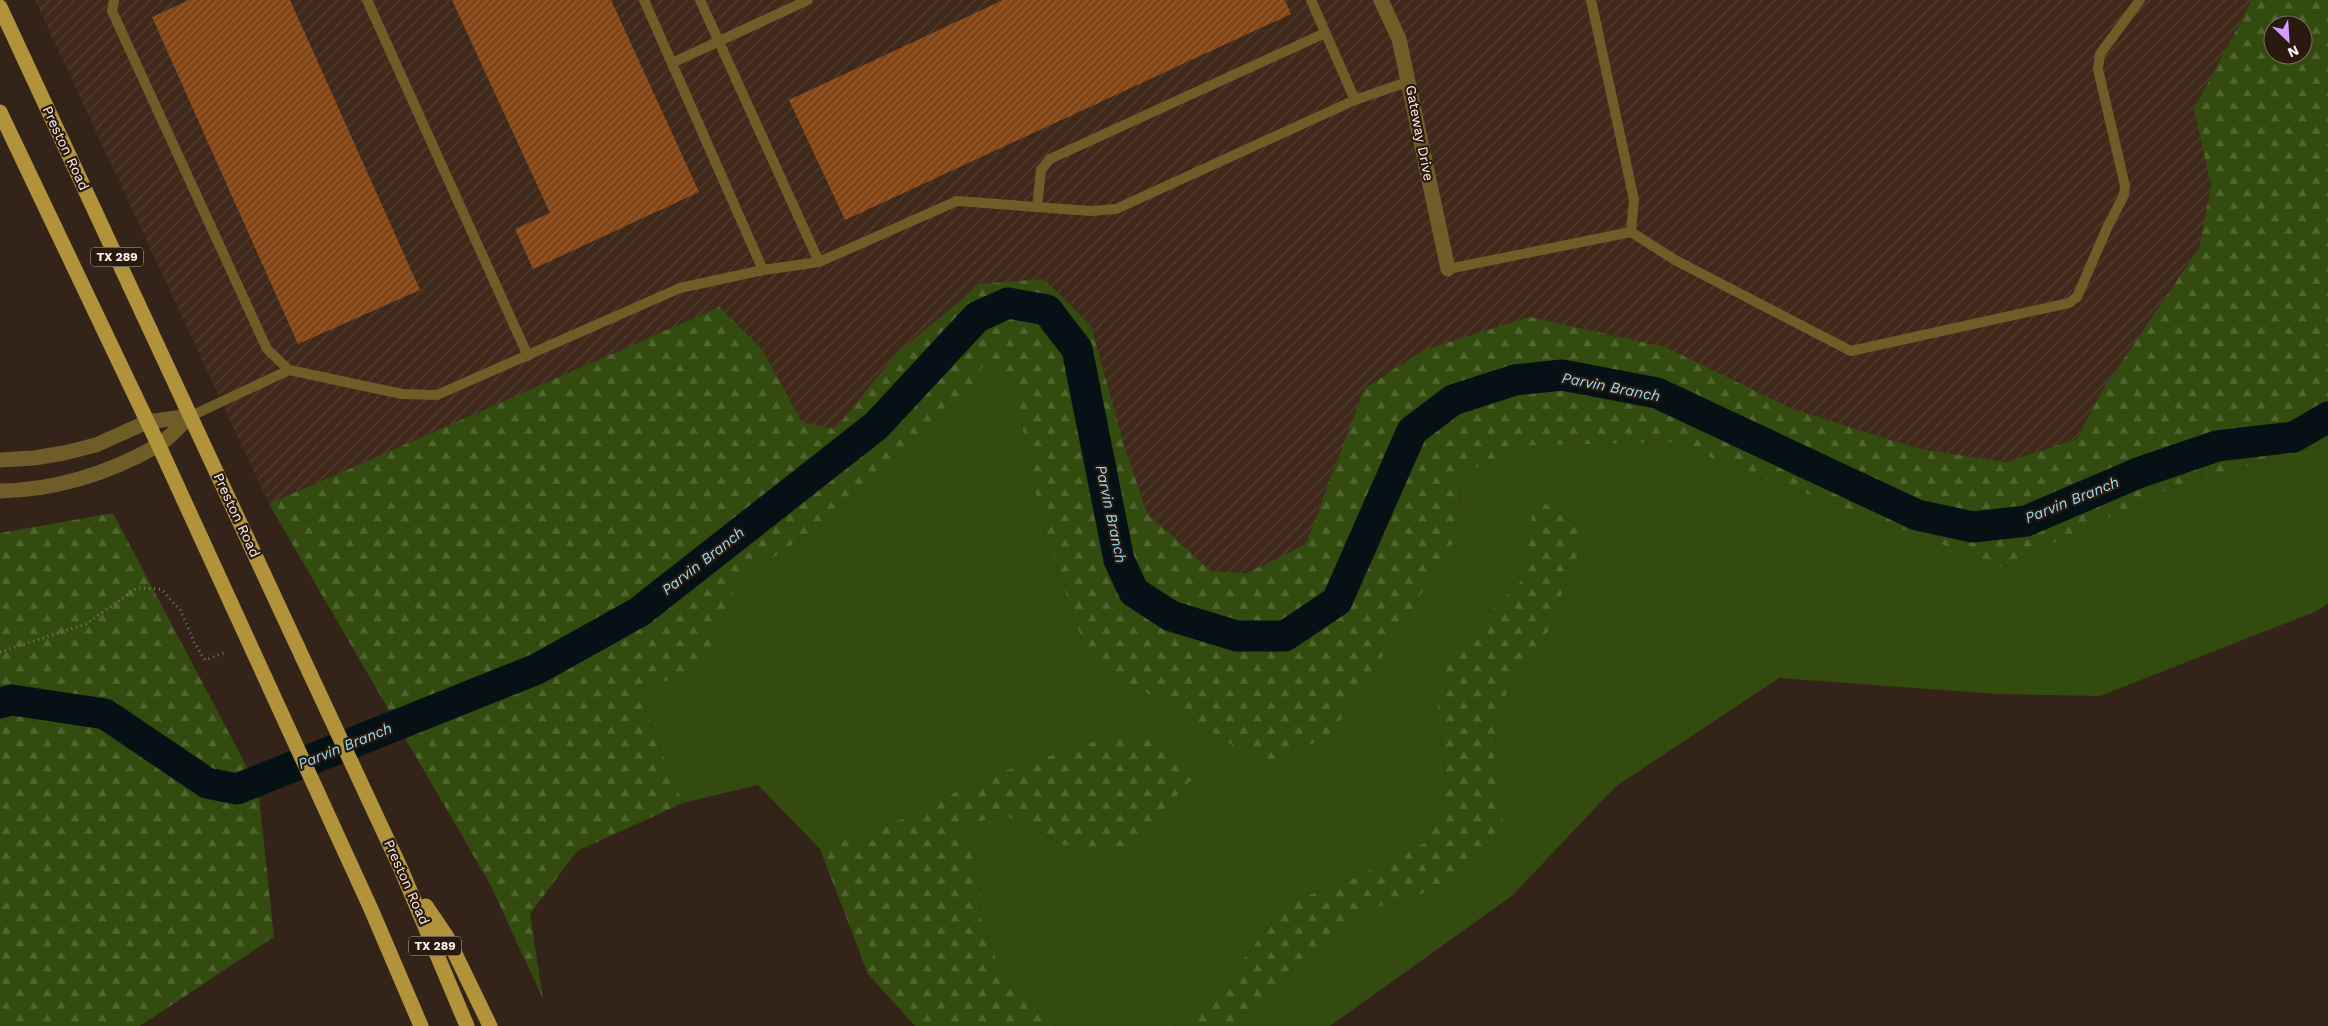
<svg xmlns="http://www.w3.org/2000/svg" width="2328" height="1026" viewBox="0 0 2328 1026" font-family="'Work Sans',sans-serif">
<defs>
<pattern id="industrial-furrows" width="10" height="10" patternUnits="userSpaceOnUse" patternTransform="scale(1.25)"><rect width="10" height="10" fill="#3f291b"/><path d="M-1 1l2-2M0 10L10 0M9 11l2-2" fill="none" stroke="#523e31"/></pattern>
<pattern id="forest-firs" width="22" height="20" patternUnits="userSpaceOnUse" patternTransform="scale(1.25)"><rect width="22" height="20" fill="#334b0e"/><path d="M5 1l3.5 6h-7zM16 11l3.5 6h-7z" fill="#516531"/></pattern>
<pattern id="building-hatch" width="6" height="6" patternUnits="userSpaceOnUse" patternTransform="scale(1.25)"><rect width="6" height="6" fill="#844515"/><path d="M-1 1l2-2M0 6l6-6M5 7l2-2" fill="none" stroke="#966037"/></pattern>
</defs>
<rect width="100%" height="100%" fill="#332319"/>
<!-- industrial -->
<path fill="url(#industrial-furrows)" d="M35 0H2252L2194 109 2211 186 2199 248 2103 389 2077 439 2006 462 1920 449 1790 408 1365 389 1306 544 1247 573 1211 571 1147 513 1124 445 896 354 835 429 802 422 761 348 719 307 269 504Z"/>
<!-- green -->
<path fill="#334b0e" d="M983 365 1012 375 1041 519 1090 664 1174 707 1329 737 1381 659 1461 530 1460 476 1518 446 1670 442 2002 567 2172 488 2328 443V603L2317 611 2100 696 1997 694 1779 678 1615 787 1513 895 1330 1026H1241L1294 967 1351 914 1450 885 1506 834 1493 765 1499 705 1549 630 1569 574 1589 533 1534 496 1524 578 1448 653 1437 701 1446 788 1428 841 1354 878 1288 903 1234 971 1175 1026H1056L1004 980 981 918 978 861 955 830 1003 814 1064 845 1196 774 905 818 820 849 758 785 683 803 636 686 701 675 738 581 848 508 959 409Z"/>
<!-- forest -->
<path fill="url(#forest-firs)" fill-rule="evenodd" d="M2252 0H2328V443L2172 488 2002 567 1670 442 1518 446 1460 476 1461 530 1381 659 1329 737 1261 764 1174 707 1090 664 1041 519 1012 375 983 365 959 409 848 508 738 581 701 675 636 686 683 803 577 851 530 914 543 999 490 884 269 504 719 307 761 348 802 422 835 429 896 354 980 284 1044 279 1091 326 1124 445 1147 513 1211 571 1247 573 1306 544 1364 389 1424 350 1529 317 1665 347 1790 408 1920 449 2006 462 2077 439 2103 389 2199 248 2211 186 2194 109ZM2273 25H2303V55H2273Z
M1534 496 1589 533 1569 574 1549 630 1499 705 1493 765 1506 834 1450 885 1351 915 1294 967 1241 1026H1175L1234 971 1288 903 1354 878 1428 841 1446 788 1437 701 1448 653 1524 578Z
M113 513 258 788 274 937 140 1026H0V533Z
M1102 739 1161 740 1197 774 1125 851 1064 845 1003 814 955 830 978 861 981 918 1004 980 1056 1026H915L868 974 820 849 905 818 986 777Z"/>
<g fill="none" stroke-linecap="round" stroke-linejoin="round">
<!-- river -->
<path stroke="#051115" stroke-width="31" d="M0 703 12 700 105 714 207 783 237 789 537 669 639 612 877 425 977 317 1008 303 1047 310 1077 349 1119 560 1134 592 1171 616 1237 636H1285L1337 601 1412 431 1453 400 1515 380 1562 375 1657 393 1917 515 1973 527 2026 521 2138 473 2217 446 2294 437 2328 417"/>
</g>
<!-- building -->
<path fill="url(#building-hatch)" d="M189 0H290L420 290 298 344 152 17Z
M452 0H611L699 192 533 269 515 229 550 213Z
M1003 0H1285L1291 14 845 220 789 100Z"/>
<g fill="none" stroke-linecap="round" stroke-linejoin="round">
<!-- path -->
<path stroke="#81736a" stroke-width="3" stroke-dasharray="1 4" stroke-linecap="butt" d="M0 652 86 624 137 588 161 589 181 611 194 642 205 660 226 652"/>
<!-- lane -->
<path stroke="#6f5d29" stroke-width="10" d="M114 0 112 11 267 349 289 370 402 394 437 395 680 288 763 270
M367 0 528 356
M644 0 763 270 819 262 957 201 1091 211 1116 209 1355 100 1410 81
M700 0 819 262
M1311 0 1355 100
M1591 0 1634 200 1631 232
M672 63 808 0
M1037 207 1041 170 1050 159 1325 33
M1448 269 1631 232 1675 260 1851 351 2069 303 2077 297 2107 228 2124 195 2125 186 2098 69 2100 54 2140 0
M191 416 289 370"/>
<!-- street -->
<path stroke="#6f5d29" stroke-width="15" d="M1381 0 1399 39 1448 269
M0 460 34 458 64 453 96 445 147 422 191 416
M0 491C55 490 109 473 157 446 169 439 180 425 191 416"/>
<!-- primary -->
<path stroke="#b1933b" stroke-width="15" d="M0 7 400 867 467 1026
M0 112 159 446 371 909 421 1026
M426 906 447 937 490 1026"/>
</g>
<g text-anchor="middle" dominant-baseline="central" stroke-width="4.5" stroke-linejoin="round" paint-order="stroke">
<!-- shield labels -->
<g fill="#29190f" stroke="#bcafa8" stroke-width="1">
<rect x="91" y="247.5" width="52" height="19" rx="4"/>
<rect x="409" y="936.5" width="52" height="19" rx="4"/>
</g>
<g font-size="12" font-weight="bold" fill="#fbefe9">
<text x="117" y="257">TX 289</text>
<text x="435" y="946">TX 289</text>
</g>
<!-- street labels -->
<g font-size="14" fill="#fbefe9" stroke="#29190f">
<text transform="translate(1420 133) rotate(79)">Gateway Drive</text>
<text transform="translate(66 148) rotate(65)">Preston Road</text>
<text transform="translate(237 515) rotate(65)">Preston Road</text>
<text transform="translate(407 882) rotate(66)">Preston Road</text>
</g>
<!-- water labels -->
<g font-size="15" font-style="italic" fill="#94dff5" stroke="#29190f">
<text transform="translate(1611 387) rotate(11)">Parvin Branch</text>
<text transform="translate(2072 500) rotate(-22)">Parvin Branch</text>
<text transform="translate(1111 514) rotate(78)">Parvin Branch</text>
<text transform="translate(703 561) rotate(-38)">Parvin Branch</text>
<text transform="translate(345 746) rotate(-22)">Parvin Branch</text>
</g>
</g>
<!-- north arrow -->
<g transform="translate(2288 40) rotate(155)"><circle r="24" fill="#29190f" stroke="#7d6f66"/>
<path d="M0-4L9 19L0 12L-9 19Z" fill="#d09dfe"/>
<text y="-8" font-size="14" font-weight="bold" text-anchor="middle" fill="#fbefe9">N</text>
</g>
</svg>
